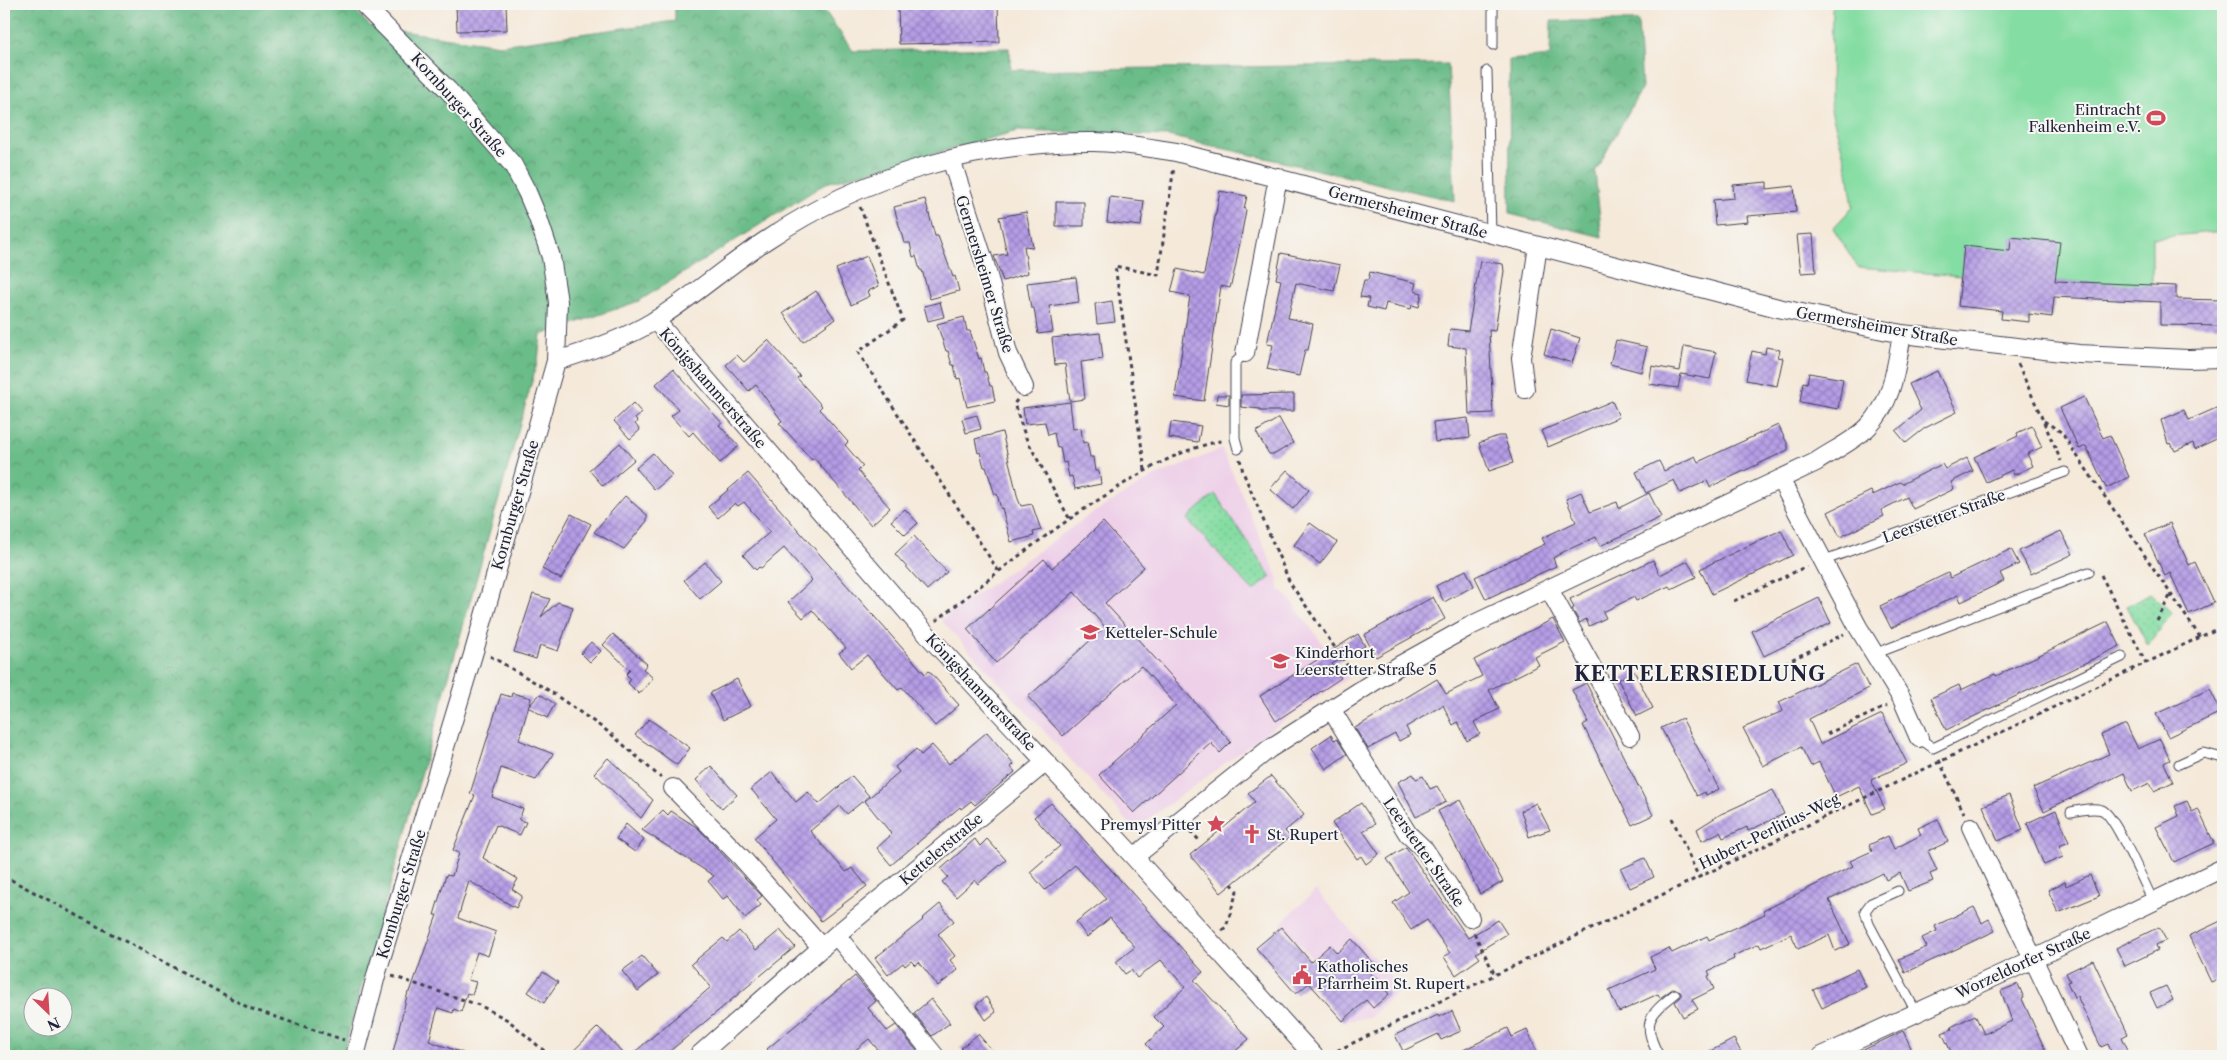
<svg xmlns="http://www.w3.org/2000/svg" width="2227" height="1060" viewBox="0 0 2227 1060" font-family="'Libre Caslon Text',serif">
<defs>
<pattern id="grass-dots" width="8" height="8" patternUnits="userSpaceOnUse" patternTransform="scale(1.25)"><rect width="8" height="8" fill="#84dda2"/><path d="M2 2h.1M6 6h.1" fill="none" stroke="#72bd8c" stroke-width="1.8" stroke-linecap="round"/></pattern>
<pattern id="forest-crowns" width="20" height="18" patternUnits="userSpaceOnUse" patternTransform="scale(1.25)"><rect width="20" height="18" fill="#6bbc88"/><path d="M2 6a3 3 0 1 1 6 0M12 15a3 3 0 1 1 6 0" fill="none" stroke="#589870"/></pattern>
<pattern id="building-cross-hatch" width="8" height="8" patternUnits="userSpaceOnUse" patternTransform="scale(1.25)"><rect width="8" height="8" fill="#b69de7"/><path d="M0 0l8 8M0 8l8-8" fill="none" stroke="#9480bc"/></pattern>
</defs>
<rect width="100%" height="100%" fill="#f6f6f2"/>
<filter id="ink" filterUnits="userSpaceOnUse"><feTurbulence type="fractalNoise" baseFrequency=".02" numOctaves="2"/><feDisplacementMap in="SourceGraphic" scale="10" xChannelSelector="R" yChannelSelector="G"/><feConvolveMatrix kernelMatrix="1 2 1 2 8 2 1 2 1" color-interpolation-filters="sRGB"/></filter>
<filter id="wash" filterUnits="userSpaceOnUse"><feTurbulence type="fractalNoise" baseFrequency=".0096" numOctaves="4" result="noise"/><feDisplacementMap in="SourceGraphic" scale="20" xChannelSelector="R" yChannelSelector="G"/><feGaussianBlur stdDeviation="1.12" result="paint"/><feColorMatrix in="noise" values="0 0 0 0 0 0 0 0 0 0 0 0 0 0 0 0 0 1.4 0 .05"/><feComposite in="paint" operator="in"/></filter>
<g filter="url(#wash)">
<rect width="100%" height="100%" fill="#f5e9d9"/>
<!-- built -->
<path fill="#eed0e8" d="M1222 449 1278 578 1279 590 1288 597 1348 678 1276 726 1135 829 941 620 1088 516 1155 476Z
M1316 890 1401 989 1370 1017 1343 1021 1333 980 1280 924Z"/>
<!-- grass -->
<path fill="url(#grass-dots)" stroke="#53806e" d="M1215 494 1271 577 1253 591 1187 519Z
M2150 593 2172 613 2148 646 2127 606Z"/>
<!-- forest -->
<path fill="url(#forest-crowns)" stroke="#466f62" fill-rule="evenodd" d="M4 4H349L371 27 500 45 675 21V4H820L853 51 1009 48 1011 70 1448 64 1455 201 1168 136 1017 131 826 183 639 301 541 335 538 360 342 1056H4ZM32 998H62V1028H32Z
M1551 21H1638L1642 88 1595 172 1602 237 1510 214 1509 60 1550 56Z"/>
<!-- pitch -->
<path fill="#84dda2" stroke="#53806e" d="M1832 4H2223V231L2152 238V286L2055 281 2052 317 2030 314 2029 322 2001 319 2002 311 1961 276 1858 267 1833 228 1853 207 1848 171 1831 110Z"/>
<g id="blocks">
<!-- building -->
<path fill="url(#building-cross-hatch)" d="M456 4H506L507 30 457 31Z
M898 4H998L999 42 899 44Z
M1767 182V189L1794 186 1796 212 1747 216 1748 222 1715 225 1713 200 1734 198 1733 185Z
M1220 191 1247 196 1244 209 1246 210 1235 269 1230 288 1221 286 1204 401 1175 397 1190 296 1171 292 1177 269 1204 275Z
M1110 197 1144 201 1141 226 1107 222Z
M925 199 935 236H938L953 277 955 276 959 291 930 299 922 270H920L916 256 913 257 910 243H904L894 207Z
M1056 202H1084V226H1056Z
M1026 212 1033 247 1024 246 1028 273 1003 281 994 256 1007 254 999 217Z
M1813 234 1816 272 1801 273 1797 235Z
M2011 237 2060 242 2055 281 2176 286V299L2223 300V326L2160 325V302L2054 297 2052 317 2029 314V322L2001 319 2002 311 1958 306 1964 246 2010 251Z
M1281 253 1340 265 1334 291 1296 283 1288 318 1313 324 1308 350H1305L1299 376 1267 369 1273 345 1267 344 1281 280 1276 279Z
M867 256 879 286 868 291 870 296 851 305 836 269Z
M1480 261 1503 264 1504 271 1495 331 1489 330 1493 413 1469 414 1466 348 1448 346 1450 329 1468 331Z
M1370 272 1416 283 1414 291 1422 293 1419 307 1412 305 1411 309 1386 303 1384 311 1367 307 1369 298 1360 297 1364 280H1368Z
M1076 277 1079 302 1049 306 1053 332 1038 334 1034 308H1031L1027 283Z
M816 291 835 319 803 342 783 313Z
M1112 301 1115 322 1097 324 1095 304Z
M940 302 944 317 928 321 924 306Z
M964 317 967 331H970L979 359 981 358 984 372H986L990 386H992L995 401 967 407 960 378 957 379 954 365H952L948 351H946L937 324Z
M1551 329 1580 338 1572 363 1544 354Z
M1100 333 1103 359 1081 362 1085 399 1070 401 1065 364 1055 365 1052 338Z
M768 340 800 376 797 378 822 406 819 409 848 442 845 445 863 466 858 471 890 508 871 525 814 458 812 460 779 423 782 421 756 385 749 391 726 365 737 355 744 362Z
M1616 340 1647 347 1641 372 1610 364Z
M1684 346 1716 352 1710 379 1681 374 1678 388 1649 384 1652 366 1680 371Z
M1766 347 1780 350 1778 357 1783 358 1777 386 1746 380 1752 351 1765 354Z
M673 369 722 423 719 425 739 446 720 463 693 432 689 436 671 416 679 410 656 384Z
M1937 371 1957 412 1925 428 1906 443 1896 431 1921 410 1909 384Z
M1809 373 1843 379 1838 409 1800 402 1803 382 1807 383Z
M1294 394V411H1260V409L1241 407V395Z
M1217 395H1229V405L1216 403Z
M2084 397 2103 438 2110 435 2129 477 2106 488 2086 446 2079 449 2060 408Z
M1612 401 1619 417 1548 447 1541 431Z
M1070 402 1073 429 1081 428 1083 443 1087 442 1090 457H1093L1095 471H1099L1101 484 1075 489 1072 476 1069 477 1066 462 1063 463 1060 447 1057 448 1054 433 1048 435 1045 422 1025 424 1023 408Z
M633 403 642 413 635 419 637 421 635 424 640 430 630 439 614 421Z
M2223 405V436L2195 449 2193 443 2175 451 2171 443 2168 444 2161 420 2184 410 2189 420Z
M977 415 981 429 966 433 962 419Z
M1279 418 1293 443 1275 454H1269L1256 432Z
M1468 418 1470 438 1435 442 1433 422Z
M1171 422 1201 426 1198 442 1169 438Z
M1778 425 1788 445V450L1710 487 1707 481 1680 493 1674 480 1646 493 1636 472 1659 461 1664 471 1695 456 1698 462Z
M2032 426 2042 447 2027 454 2033 466 2014 475 2012 470 1986 482 1974 457 2018 436 2017 433Z
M1002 432 1018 499 1021 506 1032 504 1041 530 1033 532 1034 536 1011 542 1002 508 1001 509 997 494 995 495 986 467H984L980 452 978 453 975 439Z
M1498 436H1504L1513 463 1489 471 1479 443Z
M620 443 634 460 603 486 589 470Z
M653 453 672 475 655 490 636 468Z
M1967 458 1973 471 1951 482 1954 489 1913 509 1907 497 1881 510 1884 516 1840 537 1828 512 1871 491 1873 495 1900 482 1902 484 1942 464 1945 469Z
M1287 470 1309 490 1293 509 1270 489Z
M748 473 925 674 929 671 959 705 935 726 902 687 898 690 867 655 851 668 839 653 846 648 812 610 803 618 788 602 812 580 784 548 761 568 759 567 756 570 743 555 770 532 744 502 738 506 735 503 718 518 708 507Z
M1581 492 1590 512 1617 502 1619 508 1649 493 1661 517 1600 546 1596 537 1565 551 1553 558 1556 566 1486 599 1475 577 1545 544 1542 538 1576 522 1566 499Z
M625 496 647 515V521L624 549 594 532Z
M905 509 918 523 905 535 891 521Z
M571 514 591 524 561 579 542 569Z
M1103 522 1144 567 1105 603 1231 742 1220 753 1211 743 1134 813 1099 775 1176 705 1141 666 1063 736 1028 697 1105 627 1074 592 996 663 967 629 1044 559 1052 568Z
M1310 523 1337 542 1320 564 1294 545Z
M2170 523 2189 565 2195 562 2214 603 2189 614 2170 573 2165 576 2145 534Z
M1781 530 1793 555 1712 594 1700 569Z
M2061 531 2073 554 2031 574 2019 551Z
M914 536 947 572 927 590 895 554Z
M2011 549 2019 564 2000 573 2004 581 1961 602 1958 595 1891 628 1880 606 1948 573 1950 578Z
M1653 560 1660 575 1688 561 1696 577 1671 589 1669 586 1636 601 1634 597 1603 612 1606 618 1589 626 1586 619 1580 623 1572 609 1574 608 1570 599Z
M705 562 721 581 700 599 684 580Z
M1466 570 1474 586 1444 602 1436 586Z
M533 594 550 599 541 617 558 602 573 607 558 651 540 645 536 659 514 652Z
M1433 597 1445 619 1376 657 1364 635Z
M1819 598 1831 623 1764 656 1752 631Z
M1553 619 1565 642 1535 657 1539 665 1489 690 1499 709 1474 722 1480 734 1467 741 1458 722 1453 725 1443 705 1406 727 1410 735 1399 741 1395 734 1368 749 1355 728 1437 679 1446 694 1482 676 1474 660Z
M2108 622 2120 646 1946 730 1931 698 1959 685 1961 690 1995 674 1996 676Z
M613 634 647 664 643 669 653 678 639 694 628 683 631 679 626 674 630 670 603 645Z
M1358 634 1365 646 1332 664 1341 678 1276 721 1260 696Z
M591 642 601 651 590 662 581 653Z
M1857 664 1869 688 1809 719 1820 744 1882 714 1907 763 1871 780 1885 809 1872 814 1859 786 1836 797 1819 762 1811 766 1801 747 1763 766 1743 728 1783 711 1779 702Z
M1634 671 1653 708 1637 716 1618 680Z
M737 679 751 706 723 720 710 693Z
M1586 683 1653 815 1632 825 1583 725 1588 722 1572 690Z
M2210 689 2221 712 2168 737 2156 714Z
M512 693 531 698 519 740 553 754 536 780 501 768 492 797 523 809 519 820 526 822 520 835 496 825 483 858 518 879 512 889 522 896 516 908 469 881 458 918 496 932 488 956 477 952 468 980 476 982 472 995 467 993 461 1012 454 1009 453 1013 438 1008 429 1041 466 1054V1056H392L408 992H410L437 915H434L446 875 452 876 459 853 453 850 475 795 470 794 501 694 511 697Z
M540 694 555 704 547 718 528 707Z
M1682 718 1719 789 1706 795 1705 792 1697 796 1661 728Z
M649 719 690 748 677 765 635 735Z
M2126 724 2138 749 2160 739 2170 760 2164 763 2173 782 2154 791 2150 783 2132 791 2124 773 2044 811 2033 788 2109 754 2101 735Z
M987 732 1014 764 1011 767 1015 772 975 805 971 801 961 809 960 807 891 865 877 848 891 835 890 832 865 801 899 772 895 767 916 749 921 755 932 745 949 764Z
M1331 735 1334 740 1337 739 1347 754 1326 769 1312 748Z
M608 758 653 800 641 818 594 773Z
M711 766 737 795 722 809 696 780Z
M772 772 796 802 808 792 819 804 852 776 869 796 847 814 840 806 810 831 846 872 852 868 867 886 821 921 754 838 776 819 751 789Z
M1413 774 1416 779 1423 776 1430 789 1437 786 1446 802 1416 817 1398 782Z
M1271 776 1304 815 1285 831 1290 837 1221 893 1190 855 1255 802 1248 793Z
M1773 790 1784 814 1748 831 1747 827 1723 838 1720 832 1702 841 1697 829 1721 814Z
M2009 795 2023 830 1998 841 1983 806Z
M1460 800 1503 882 1480 894 1438 811Z
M2187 801 2192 812 2198 809 2214 843 2174 862 2156 827 2179 816 2175 806Z
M1051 803 1203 972 1194 980 1249 1039 1230 1056H1157L1146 1044 1164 1027 1154 1017 1185 987 1161 960 1137 978 1131 970 1125 974 1116 962 1135 947 1110 918 1087 937 1076 922 1106 899 1075 865 1045 890 1030 872 1060 846 1034 817Z
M1361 803 1375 824 1363 831 1379 854 1366 864 1361 856 1357 859 1332 823Z
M1536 803 1550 830 1529 837 1521 811Z
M663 810 668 815 671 811 698 828 762 896 757 900 761 905 745 918 728 896 723 899 708 881 714 876 642 830Z
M2056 810 2069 842 2059 846 2063 857 2044 865 2027 823Z
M1938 819 1948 842 1928 851 1937 871 1930 874 1933 881 1908 891 1900 873 1886 880 1883 873 1829 900 1850 944 1835 951 1829 935 1798 949 1791 934 1761 948 1759 944 1733 956 1734 959 1708 971 1710 975 1708 976 1714 989 1692 1000 1698 1009 1683 1017 1675 1002 1681 997V993L1674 988 1660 998 1658 994 1619 1012 1609 990 1655 969 1650 957 1669 948 1672 953 1707 936 1709 940 1765 914 1763 911 1853 866 1850 861 1872 851 1869 845 1888 836 1894 849 1921 835 1918 828Z
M626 824 644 840 635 852 616 839Z
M975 839 980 846 987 839 1006 860 978 884 975 880 956 897 942 882 948 877 941 869Z
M1406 847 1468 938 1498 920 1507 934 1476 953 1480 958 1456 975 1444 957 1450 953 1427 920 1411 930 1393 903 1409 892 1387 859Z
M1645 858 1654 877 1630 888 1621 869Z
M2090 875 2099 896 2058 913 2048 890 2065 882 2066 886Z
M940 904 954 921 938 934 955 956 950 960 958 970 938 986 919 962 915 965 911 961 905 966 903 963 888 975 875 958 923 920 922 919Z
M1974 907 1982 923 1989 919 1995 931 1905 973 1899 959 1927 947 1922 938 1937 931 1935 926Z
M2223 920V977L2211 982 2189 936Z
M1281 927 1311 962 1330 945 1337 953 1352 939 1375 965 1368 971 1389 994 1373 1008 1366 1000 1343 1021 1309 983 1296 994 1256 948Z
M2159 927 2166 940 2156 945 2158 950 2125 966 2116 948Z
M780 930 795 947 664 1056H630L711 987 691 964 723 938 727 942 739 931 756 950Z
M642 956 658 975 638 991 622 971Z
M2093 960 2128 1034 2122 1037 2131 1056H2113L2108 1044 2101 1047 2077 996 2074 997 2067 982 2070 981 2066 973Z
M1857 969 1866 987 1822 1008 1813 990Z
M543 972 558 982 544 1003 528 992Z
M855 976 876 1001 868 1008 887 1031 896 1025 921 1056H883L869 1039 848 1056H816L811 1050 804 1056H773L767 1049Z
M2018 984 2024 998 2022 999 2048 1056H2032L2030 1052 2020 1056H1953L1942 1033 1952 1029 1951 1027 1975 1015 1984 1034 2012 1021 2001 991Z
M2166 986 2173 1000 2157 1008 2150 993Z
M986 997 996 1012 986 1020 976 1005Z
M931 999 950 1023 932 1036 914 1013Z
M1452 1011 1461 1031 1441 1040 1438 1034 1403 1051 1395 1035 1438 1015 1439 1017Z
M598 1027 626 1056H568Z
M1508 1028 1512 1037 1527 1030 1537 1052 1528 1056H1451Z
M1903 1031 1915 1056H1851Z
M978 1034 997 1056H968L961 1048Z
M1734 1039 1743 1056H1701Z"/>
</g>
</g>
<g filter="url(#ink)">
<use href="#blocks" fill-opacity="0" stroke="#424053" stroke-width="1"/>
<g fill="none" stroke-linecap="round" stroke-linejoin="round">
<!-- lane casing -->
<g stroke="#424053" stroke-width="11">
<path id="lane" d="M1493 4V45
M1487 71 1491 234
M1238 449 1235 438V363L1245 353
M1822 561 2065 472
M1874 654 2089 572
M1919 738 1933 748 2122 657
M2179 764 2203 753 2223 758
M2071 812C2081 810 2092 807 2102 810 2115 815 2145 885 2153 901
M1898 891 1871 903 1865 911 1869 924 1916 1012
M1659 1056C1642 1024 1647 1016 1675 994"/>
</g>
<!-- street casing -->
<g stroke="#424053" stroke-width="20">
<path id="street" d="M951 159 985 264 1008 353 1024 387
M655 320 923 630 1134 857 1314 1056
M1245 353 1278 177
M556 361C590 351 624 339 654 321 694 296 729 264 768 239 862 176 980 141 1094 142 1121 142 1149 148 1176 152L1778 308 1902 334 2079 354 2188 359 2223 358
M1525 389 1521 358 1538 246
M1780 479 1858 627 1902 699 1919 738
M1549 589 1630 736
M1331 709 1408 834 1425 850 1470 918
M673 788 741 857 822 948
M1971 827 2079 1056
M1134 857 1269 749 1400 665 1470 626 1816 462C1832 451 1854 441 1868 427 1893 402 1896 367 1902 334
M836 935 935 1056
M355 1056 377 972 475 648 556 361 558 302 551 257 538 218 527 192 513 165 448 90 363 4
M698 1056 836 935 1046 762
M1822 1056 2034 959 2223 868"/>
</g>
<!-- path -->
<path stroke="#424053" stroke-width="3" stroke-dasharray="4 4" stroke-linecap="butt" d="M860 207 903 320 858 352 999 572
M2018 364 2061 461
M1017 400 1014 404 1026 438 1069 518
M2044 421 2061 432 2200 637
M1240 459 1243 472 1290 583 1354 675
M1145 470 1115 266 1158 275 1174 167
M2101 575 2146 663
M1734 601 1807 566
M936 621C993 576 1049 530 1111 492 1146 469 1183 448 1225 440
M2157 621 2171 594
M490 656 548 690 610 733 661 778
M1785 663 1844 634
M1827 734 1887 706
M1939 760 1964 813
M1672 818 1699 878
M1190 831 1201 842
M4 876 249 1008 344 1040
M1222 930 1226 927 1237 891 1232 884
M1474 933 1495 975
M392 976 479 1005 508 1020 550 1056
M1330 1054 2223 626"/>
<!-- lane -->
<use href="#lane" stroke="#fff" stroke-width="9"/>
<!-- street -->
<use href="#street" stroke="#fff" stroke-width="18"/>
</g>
</g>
<!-- icons -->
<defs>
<g id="stadium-bare" transform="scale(1.5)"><path d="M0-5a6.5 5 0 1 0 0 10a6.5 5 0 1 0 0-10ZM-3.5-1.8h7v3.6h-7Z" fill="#d1495b" stroke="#f6f6f2" stroke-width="2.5" paint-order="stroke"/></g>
<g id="school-bare" transform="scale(1.5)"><path d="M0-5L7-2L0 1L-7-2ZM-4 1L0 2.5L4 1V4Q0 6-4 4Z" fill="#d1495b" stroke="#f6f6f2" stroke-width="2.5" paint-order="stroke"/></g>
<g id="sight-bare" transform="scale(1.5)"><path d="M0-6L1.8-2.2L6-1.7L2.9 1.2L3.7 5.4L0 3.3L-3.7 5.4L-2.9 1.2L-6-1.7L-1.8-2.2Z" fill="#d1495b" stroke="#f6f6f2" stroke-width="2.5" paint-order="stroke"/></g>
<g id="church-bare" transform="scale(1.5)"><path d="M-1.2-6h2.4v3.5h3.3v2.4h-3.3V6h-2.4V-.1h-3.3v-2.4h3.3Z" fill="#d1495b" stroke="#f6f6f2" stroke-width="2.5" paint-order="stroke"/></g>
<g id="civic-bare" transform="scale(1.5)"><path d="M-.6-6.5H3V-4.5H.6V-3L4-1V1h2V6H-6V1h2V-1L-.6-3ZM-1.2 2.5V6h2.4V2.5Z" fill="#d1495b" stroke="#f6f6f2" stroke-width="2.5" paint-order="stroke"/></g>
</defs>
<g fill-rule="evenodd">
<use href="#stadium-bare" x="2156" y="118"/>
<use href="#school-bare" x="1090" y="632"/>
<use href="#school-bare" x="1280" y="661"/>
<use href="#sight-bare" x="1216" y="824"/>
<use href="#church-bare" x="1252" y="834"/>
<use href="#civic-bare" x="1302" y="975"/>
</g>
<g text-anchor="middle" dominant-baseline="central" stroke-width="4" stroke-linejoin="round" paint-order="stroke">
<!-- street labels -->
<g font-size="15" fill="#22223b" stroke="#f6f6f2">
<text transform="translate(459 105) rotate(48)">Kornburger Straße</text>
<text transform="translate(1408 212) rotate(15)">Germersheimer Straße</text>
<text transform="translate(985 274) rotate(73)">Germersheimer Straße</text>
<text transform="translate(1877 326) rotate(10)">Germersheimer Straße</text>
<text transform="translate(713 388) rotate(49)">Königshammerstraße</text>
<text transform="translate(515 505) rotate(-74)">Kornburger Straße</text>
<text transform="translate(1944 516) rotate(-20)">Leerstetter Straße</text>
<text transform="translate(981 692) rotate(47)">Königshammerstraße</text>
<text transform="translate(1769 831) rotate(-26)">Hubert-Perlitius-Weg</text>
<text transform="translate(941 849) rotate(-40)">Kettelerstraße</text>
<text transform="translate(1424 852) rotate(55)">Leerstetter Straße</text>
<text transform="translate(401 894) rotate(-73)">Kornburger Straße</text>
<text transform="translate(2023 963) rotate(-25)">Worzeldorfer Straße</text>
</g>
<!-- poi labels -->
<g font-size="15" fill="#22223b" stroke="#f6f6f2" text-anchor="start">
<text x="2141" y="109" text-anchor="end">Eintracht<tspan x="2141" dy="17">Falkenheim e.V.</tspan></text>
<text x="1105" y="632">Ketteler-Schule</text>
<text x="1295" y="652">Kinderhort<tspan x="1295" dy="17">Leerstetter Straße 5</tspan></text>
<text x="1201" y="824" text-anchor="end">Premysl Pitter</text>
<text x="1267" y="834">St. Rupert</text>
<text x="1317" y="966">Katholisches<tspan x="1317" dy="17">Pfarrheim St. Rupert</tspan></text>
</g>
<!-- district labels -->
<g font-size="20" font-weight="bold" letter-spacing="1" fill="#22223b" stroke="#f6f6f2">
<text x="1700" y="674">KETTELERSIEDLUNG</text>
</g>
</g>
<!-- margin -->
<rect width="2227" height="1060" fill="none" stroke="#f6f6f2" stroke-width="20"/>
<!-- north arrow -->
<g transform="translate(48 1012) rotate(155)"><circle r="24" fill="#f6f6f2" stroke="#a1a1a9"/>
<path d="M0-4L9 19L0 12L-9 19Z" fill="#d1495b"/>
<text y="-8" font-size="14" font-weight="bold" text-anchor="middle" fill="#22223b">N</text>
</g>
</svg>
